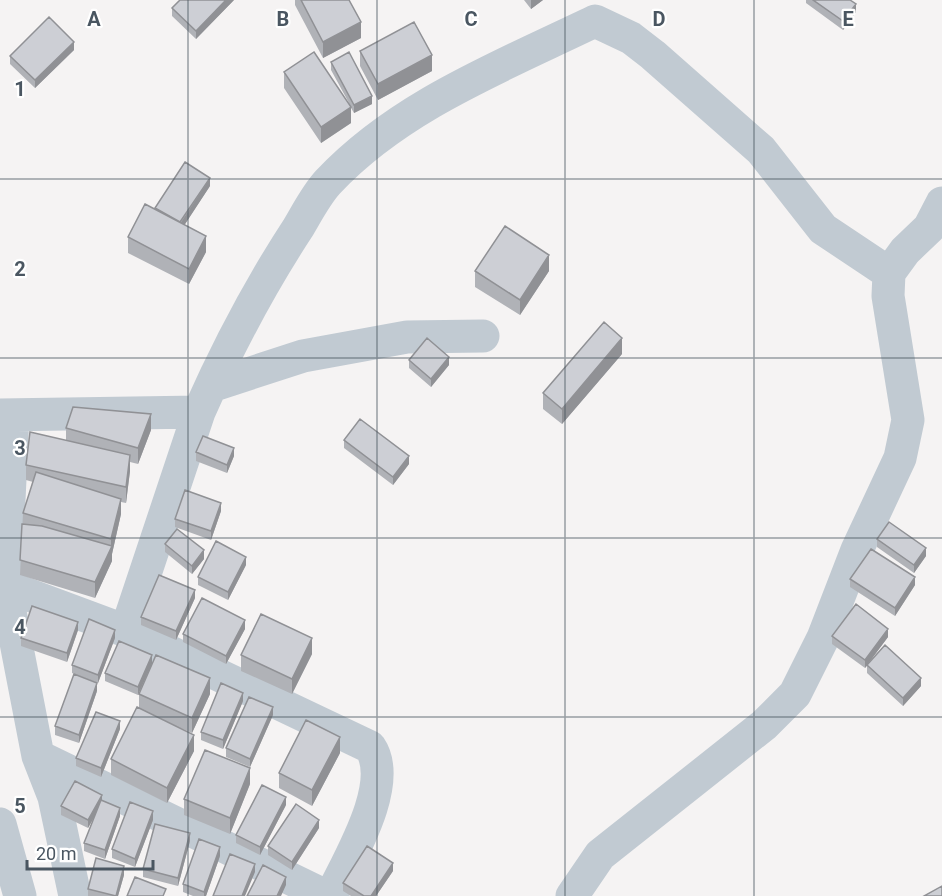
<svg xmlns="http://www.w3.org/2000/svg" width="942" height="896" viewBox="0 0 942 896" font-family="Roboto,sans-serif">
<rect width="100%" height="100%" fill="#f5f3f3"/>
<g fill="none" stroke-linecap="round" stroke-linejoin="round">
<!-- street -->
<path stroke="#c1cad2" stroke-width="33" d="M211 386 303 356 407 337 483 336
M0 415 199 412
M13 415 5 586 38 756 54 797 75 896
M0 587 5 586 126 631 370 747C395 784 348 860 331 896
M126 631 199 412C227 349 260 286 298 228 307 213 316 195 328 182 399 106 502 66 595 21L631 38 653 55 761 150 823 229 889 273
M38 756 326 896
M0 824 20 896
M572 896 600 855 764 725 795 694 823 638 857 550 900 458 908 420 888 296 889 273 905 251 929 228 942 203"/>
</g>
<!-- wall -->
<path fill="#b0b2b7" d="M234 0 196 39 172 16V8Z
M295 0H349L361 38 323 58 295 5Z
M524 0H543L531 9Z
M806 0H850L856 12 843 30 806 3Z
M74 50 35 88 10 64V56Z
M360 51 432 71 378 100 360 66Z
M331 62 372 104 354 113 351 108V123L321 143 284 88V72L349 103 331 70Z
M210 186 184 225 206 252 189 284 128 253V237L155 209V208Z
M475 271H549L520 315 475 287Z
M622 354 562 424 543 409V393Z
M409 360 449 365 431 387 409 368Z
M66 428 151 430 138 464 130 462V471L126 503 121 502V514L112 554V561L95 598 20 575 23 513 33 482 26 480V465L66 440Z
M344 440 409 464 393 485 344 448Z
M196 452 234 456 227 473 196 461Z
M221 511 211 540 175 527V519Z
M877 539 926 556 914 573 877 547Z
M165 544 204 559 192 574 165 552Z
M246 565 228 600 198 585V577Z
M850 579 915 585 895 616 850 587Z
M195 598 176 640 141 625V617Z
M245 629 226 664 183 642V634Z
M78 630 67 662 21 646V638Z
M832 636 888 637 869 662 921 686 903 706 867 673V666L865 668 832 644Z
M115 638 98 683 72 673V665Z
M312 654 292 694 241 671V655Z
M152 664 138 695 105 681V673Z
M97 691 79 743 55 735V726Z
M139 694H210L192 733 164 721 194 751 167 803 111 775V759L139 708Z
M243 701 223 749 201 740V732Z
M273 715 250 767 226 757V748Z
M120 729 101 777 76 766V758Z
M340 753 312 806 279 788V773Z
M250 784 230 834 184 815V799Z
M102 801 120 816 105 859 84 851V843L95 816 88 828 61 815V806Z
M286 805 260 855 236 843V835Z
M153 820 135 867 112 858V849Z
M319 828 292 870 268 855V846Z
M190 841 178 886 143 877V869Z
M220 856 206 896H193L183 892V884Z
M393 871 376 896H351L343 891V883Z
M124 875 118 896H88V889Z"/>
<!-- shaded-wall -->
<path fill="#909195" d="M226 0H234L196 39V31Z
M531 0H543L531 9Z
M856 4V12L843 30V21Z
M361 22V38L323 58V42Z
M74 42V50L35 88V80Z
M432 55V71L378 100V84Z
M372 96V104L354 113V105Z
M351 107V123L321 143V127Z
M210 178V186L180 232V224Z
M206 236V252L189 284V269Z
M549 255V271L520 315V300Z
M622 338V354L562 424V409Z
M449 357V365L431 387V379Z
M151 414V430L138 464V448Z
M234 448V456L227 473V465Z
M130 455V471L126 503V487Z
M409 456V464L393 485V477Z
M121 499V514L112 554V561L95 598V582L111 546V539Z
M221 503V511L211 540V531Z
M926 548V556L914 573V565Z
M204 550V559L192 574V566Z
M246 557V565L228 600V592Z
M915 577V585L895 616V608Z
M195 590V598L176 640V631Z
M245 620V629L226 664V656Z
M78 622V630L67 662V653Z
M888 629V637L865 668V660Z
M115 630V638L98 683V675Z
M312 638V654L292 694V679Z
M152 655V664L138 695V687Z
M210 678V694L192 733V718Z
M921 678V686L903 706V698Z
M97 683V691L79 743V735Z
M243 693V701L223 749V740Z
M273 707V715L250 767V759Z
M120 721V729L101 777V768Z
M194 735V751L167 803V788Z
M340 737V753L312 806V790Z
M250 768V784L230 834V818Z
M102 795V803L88 828V820Z
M286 797V805L260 855V847Z
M120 808V816L105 859V850Z
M153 811V820L135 867V859Z
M319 820V828L292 870V862Z
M190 833V841L178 886V878Z
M220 847V856L206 896H204V892Z
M393 863V871L376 896H371Z
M255 864V872L245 896H242Z
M124 866V875L118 896H116Z
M286 877V885L281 896H277Z"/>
<!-- building -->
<path fill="#cdcfd5" stroke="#909195" stroke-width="1.5" d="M180 0H226L196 31 172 8Z
M301 0H349L361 22 323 42Z
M813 0H850L856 4 843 21Z
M49 17 74 42 35 80 10 56Z
M414 22 432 55 378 84 360 51Z
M314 52 351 107 321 127 284 72Z
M349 52 372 96 354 105 331 62Z
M185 162 210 178 180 222 155 208Z
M145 204 206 236 189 269 128 237Z
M505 226 549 255 520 300 475 271Z
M604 322 622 338 562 409 543 393Z
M427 338 449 357 431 379 409 360Z
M73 407 151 414 138 448 66 428Z
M360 419 409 456 393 477 344 440Z
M30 432 130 455 126 487 26 465Z
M203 436 234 448 227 465 196 452Z
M36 472 121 499 111 539 23 513Z
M185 490 221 503 211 531 175 519Z
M889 522 926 548 914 565 877 539Z
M22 524 42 526 112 546 95 582 20 560Z
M177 529 204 550 192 566 165 544Z
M216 541 246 557 228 592 198 577Z
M871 549 915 577 895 608 850 579Z
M159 575 195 590 176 631 141 617Z
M202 598 245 620 226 656 183 634Z
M856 604 888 629 865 660 832 636Z
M32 606 78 622 67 653 21 638Z
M261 614 312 638 292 679 241 655Z
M89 619 115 630 98 675 72 665Z
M119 641 152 655 138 687 105 673Z
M885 645 921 678 903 698 867 665Z
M156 655 210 678 192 718 139 694Z
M74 674 97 683 79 735 55 726Z
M221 683 243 693 223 740 201 732Z
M249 697 273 707 250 759 226 748Z
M137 707 194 735 167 788 111 759Z
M96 712 120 721 101 768 76 758Z
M306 720 340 737 312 790 279 773Z
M205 750 250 768 230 818 184 799Z
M75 781 102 795 88 820 61 806Z
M262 785 286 797 260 847 236 835Z
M101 800 120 808 105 850 84 843Z
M130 802 153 811 135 859 112 849Z
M296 804 319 820 292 862 268 846Z
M155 824 190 833 178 878 143 869Z
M199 839 220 847 204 892 183 884Z
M367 846 393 863 371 896H364L343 883Z
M230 854 255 864 242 896H213Z
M96 858 124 866 116 896 88 889Z
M263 865 286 877 277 896H247Z
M135 877 166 889 163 896H127Z
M942 886V896H924Z"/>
<!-- grid -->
<path fill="none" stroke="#4a5661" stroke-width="1.5" stroke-opacity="0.55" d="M188 0V896M377 0V896M565 0V896M754 0V896M0 179H942M0 358H942M0 538H942M0 717H942"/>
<g font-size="20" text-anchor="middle" font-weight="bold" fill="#4a5661" stroke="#fff" stroke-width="4.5" stroke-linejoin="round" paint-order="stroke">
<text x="94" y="26">A</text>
<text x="283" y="26">B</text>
<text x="471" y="26">C</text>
<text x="659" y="26">D</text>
<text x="848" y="26">E</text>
<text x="20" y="96">1</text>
<text x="20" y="276">2</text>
<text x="20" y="455">3</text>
<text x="20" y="634">4</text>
<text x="20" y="813">5</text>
</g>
<!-- scale -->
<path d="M27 860v9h126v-9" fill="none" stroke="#4a5661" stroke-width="3"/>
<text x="36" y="860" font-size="18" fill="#4a5661" stroke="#ffffff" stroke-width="4.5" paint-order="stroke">20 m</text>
</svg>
